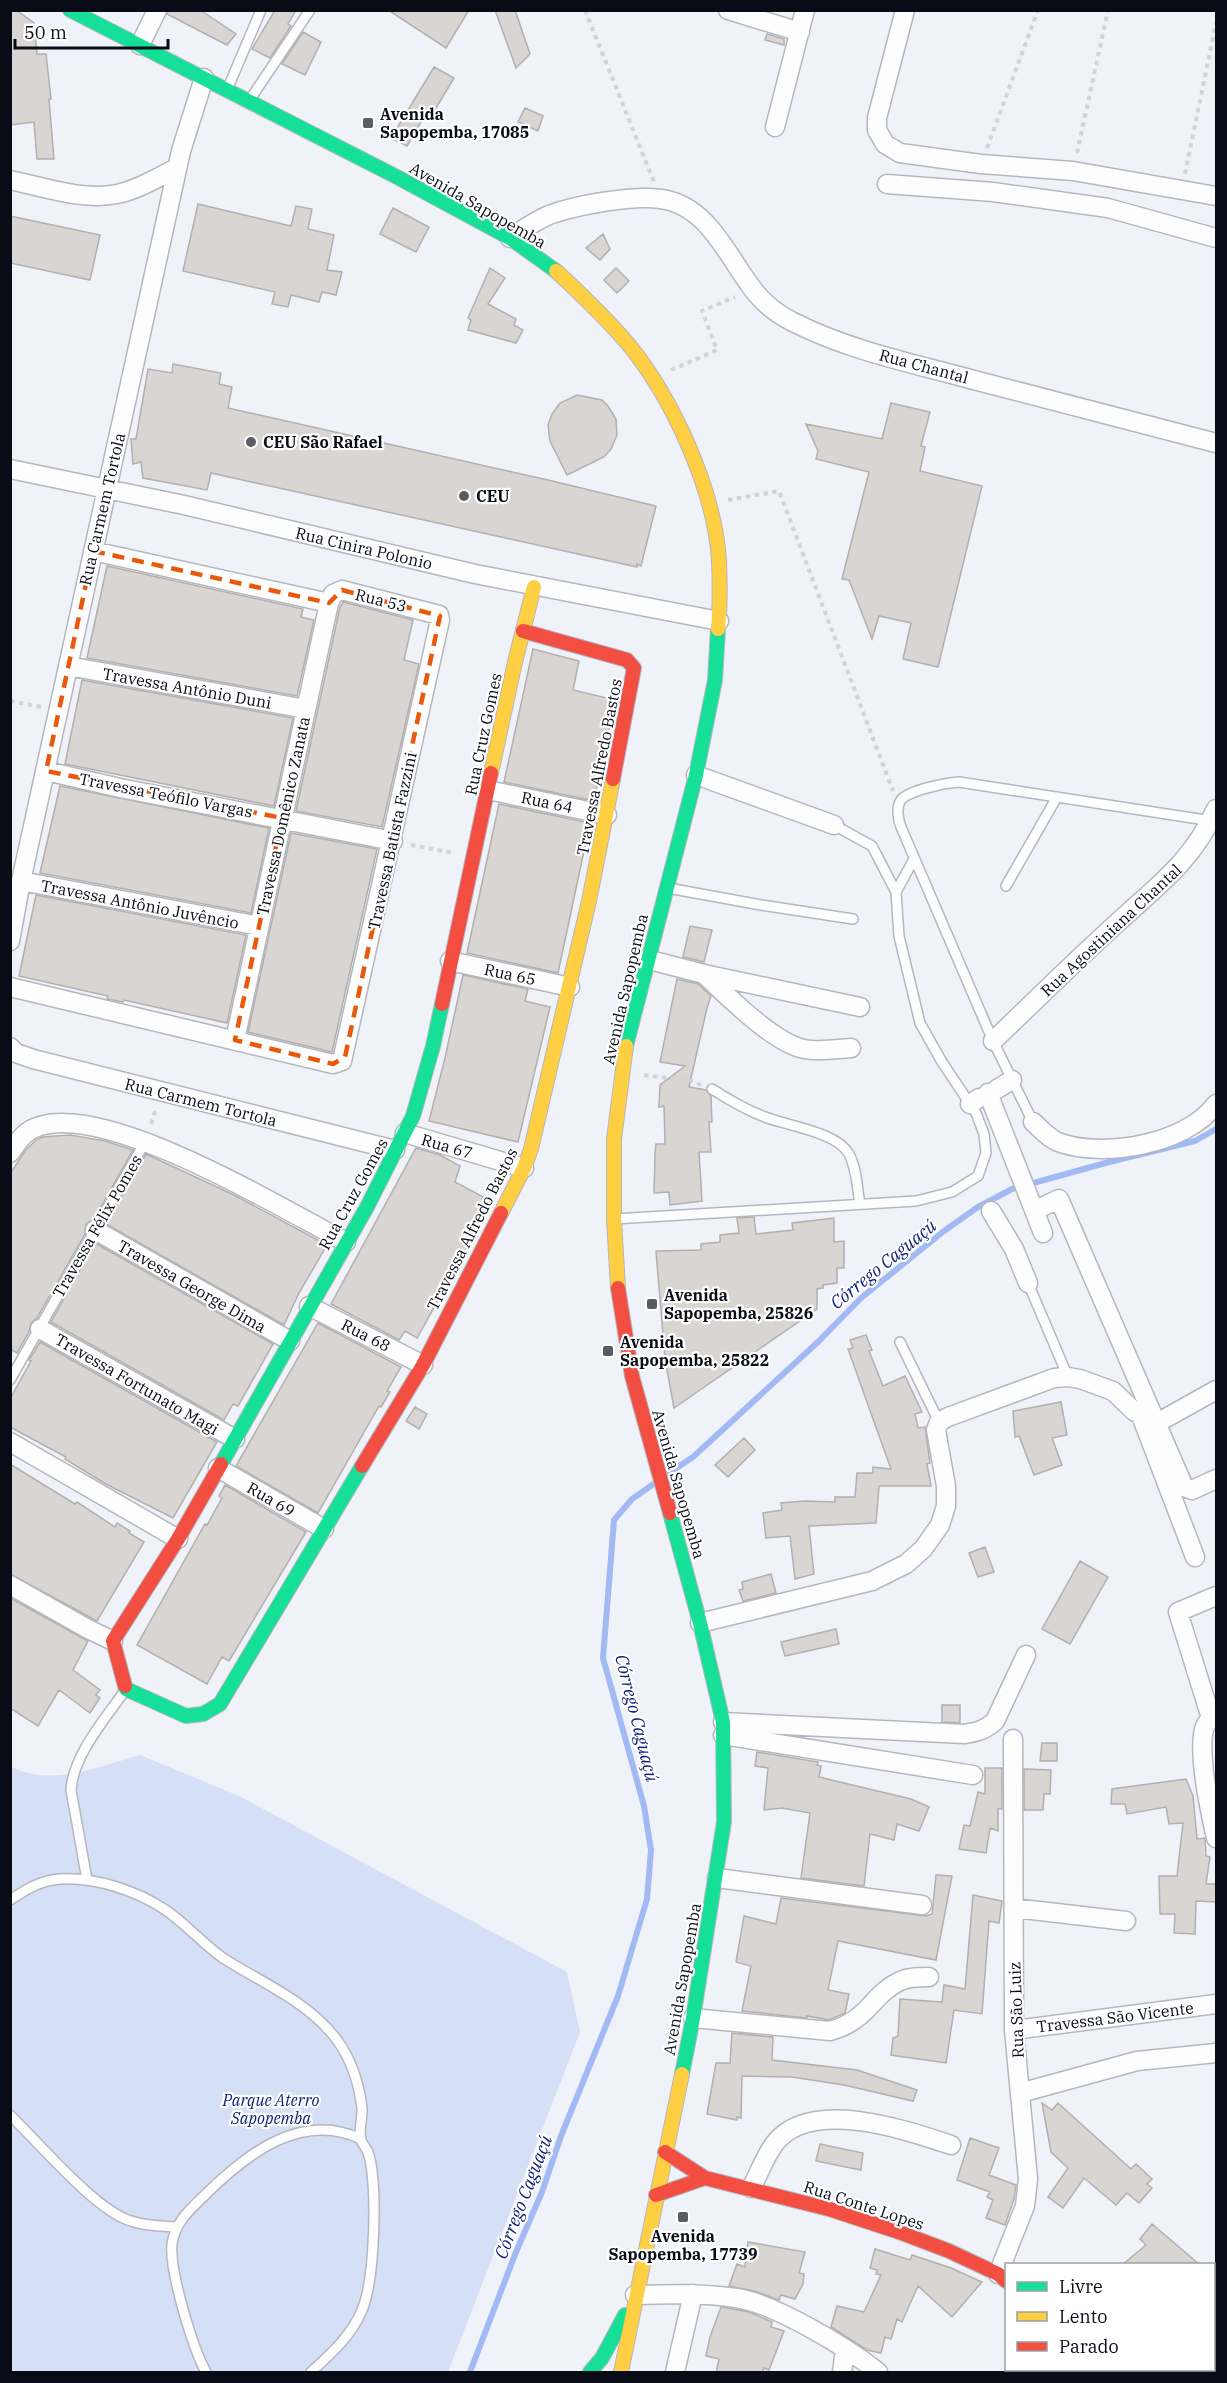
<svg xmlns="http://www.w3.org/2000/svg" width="1227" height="2383" viewBox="0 0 1227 2383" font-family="'IBM Plex Serif',serif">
<rect width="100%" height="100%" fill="#f0f2f9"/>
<!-- park -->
<path fill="#d5dff6" d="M140 1755 239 1796 567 1972 580 2032 448 2372H11L10 1766C50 1788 100 1766 140 1755Z"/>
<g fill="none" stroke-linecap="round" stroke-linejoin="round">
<!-- stream -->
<path stroke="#a2b9f4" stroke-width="6" d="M666 1475 693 1457 819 1341 861 1298 944 1231 978 1207 1012 1189 1109 1162 1195 1141 1216 1129
M470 2372 516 2252 542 2192 561 2136 618 1996 647 1899 651 1850 644 1806 603 1658 614 1520 632 1499 655 1483"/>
</g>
<!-- building -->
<path fill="#d8d5d3" stroke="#b2afae" stroke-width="1.5" d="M10 10H16L34 23 37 54H46L51 99H49L54 159H37L34 122 10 125Z
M168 10H200L236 34 227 45 167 14Z
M275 10H296L288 24 291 26 270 58 252 49Z
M388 10H469L446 48Z
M495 10H515L530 54 516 68Z
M303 32 321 42 305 75 282 64Z
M767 34 784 39V45L765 40Z
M434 67 454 78 430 118 425 115 407 146 391 138Z
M525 108 543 116 538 131 518 122Z
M198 204 291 226 296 206 312 209 308 229 334 235 327 270 342 272 336 295 322 292 319 302 291 295 288 307 272 304 275 292 183 271Z
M393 208 429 227 416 252 380 234Z
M10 216 100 235 90 280 10 263Z
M603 234 610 249 600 260 586 248Z
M490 268 505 278 488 304 516 319 514 325 523 330 516 343 468 330 471 320 468 318Z
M616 268 629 281 617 293 604 280Z
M173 364 221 373 219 384 232 387 228 408 548 480 656 506 641 566 637 564V567L211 473 207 490 143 478 141 462 133 464 131 439H136L148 369 172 373Z
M577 395 602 400 608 406 616 419 617 435 611 449 604 457 567 475 550 441 548 425 552 414 560 403Z
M891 403 930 412 921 446 925 447 920 471 982 486 938 667 903 659 911 623 879 616 872 639 849 580 842 579 869 472 816 459 818 451 806 424 882 439Z
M107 566 303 609 301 617 314 620 297 696 87 658Z
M343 602 413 620 404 660 419 664 382 827 296 811 340 607Z
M533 649 579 661 573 690 615 700 594 801 504 782Z
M82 680 293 718 274 806 65 764Z
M60 786 269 828 251 913 40 873Z
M499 804 590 823 558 973 467 953Z
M291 833 377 849 332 1052 248 1032Z
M36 895 246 935 227 1023 124 1000 123 1002 107 999 108 996 19 976Z
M690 926 712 930 704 962 683 957Z
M463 975 528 989 525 1001 550 1007 518 1142 429 1121 445 1058Z
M677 979 698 984 711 996 707 1008 689 1087 706 1090 711 1096 712 1122H709L711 1152H699L702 1201 670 1205 669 1192 654 1193 655 1153 656 1144H665L664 1106 659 1107 660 1085 685 1066 660 1062Z
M70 1135 105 1141 133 1150 94 1219 86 1224 85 1234 37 1318 31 1323 29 1332 17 1353 10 1349V1174L25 1151 36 1140 42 1137Z
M416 1148 440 1155 460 1166 455 1182 489 1200 474 1227 477 1229 470 1243 417 1338 405 1331 399 1340 331 1304Z
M146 1154 234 1195 327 1245 299 1293 284 1325 106 1224Z
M754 1217 756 1234 793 1230 792 1223 834 1218V1242L844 1241V1268H837V1283L823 1285V1288L817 1289V1309L674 1408 665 1359 656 1251 701 1250V1244L720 1242V1235L739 1233 737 1218Z
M95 1243 273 1344 238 1406 233 1404 224 1420 51 1322Z
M318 1323 401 1367 387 1391 390 1392 381 1407 379 1406 318 1513 236 1466Z
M866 1335 872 1350 869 1351 883 1386 905 1376 922 1412 915 1414 918 1428 925 1427 930 1463 927 1464 931 1486H879L876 1523 809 1526 814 1574 795 1579 790 1536 766 1538 763 1513 782 1510 781 1503 805 1501 835 1502V1497H855L857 1473H873V1467L891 1469 848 1349 853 1348 850 1340Z
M40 1342 217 1442 173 1518 104 1483 65 1459 66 1457 10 1427V1399L31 1361 29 1360Z
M1061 1402 1067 1435 1052 1438 1062 1465 1034 1475 1019 1436 1015 1437 1013 1411Z
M415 1407 427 1414 419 1429 406 1421Z
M744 1438 755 1450 728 1477 715 1465Z
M10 1464 75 1504 77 1502 115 1527 117 1523 130 1531 129 1533 144 1542 97 1621 10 1574Z
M225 1485 306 1532 229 1661 222 1657 207 1684 137 1645 205 1524 207 1525 222 1498 219 1496Z
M985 1547 994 1572 978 1577 969 1553Z
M1080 1561 1108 1577 1070 1644 1042 1629Z
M771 1574 776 1593 743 1601 739 1590 743 1589 742 1582Z
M10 1598 88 1641 73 1670 100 1690 96 1695 100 1698 90 1713 59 1690 38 1726 10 1708Z
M836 1629 839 1644 785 1656 781 1642Z
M942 1705H960V1723L942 1722Z
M1042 1743H1057V1761H1040Z
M757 1752 818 1762 817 1765 821 1766 819 1777 911 1799 929 1807 919 1831 897 1824 894 1840 870 1834 864 1886 801 1878 810 1813 782 1808 764 1810 768 1768 755 1766Z
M985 1768H1002V1809H998V1831L990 1828 986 1853 959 1849 964 1825 970 1826 978 1792 985 1794Z
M1024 1769 1051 1770 1050 1794H1044L1043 1810H1024Z
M1186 1779 1193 1796 1197 1839 1205 1838 1206 1856 1210 1857 1206 1884H1216V1902L1196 1901 1195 1934 1174 1933 1175 1914H1160L1159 1876H1177L1183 1823 1169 1824 1166 1807 1127 1814 1125 1804H1111L1112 1789Z
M936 1875 952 1876 936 1960 838 1941 828 1990 849 1994 845 2013 829 2020 807 2016V2018L742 2011 751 1966 736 1962 744 1916 776 1924 781 1898 926 1916 932 1914Z
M973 1895 1002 1901 999 1923 989 1921 982 2014 954 2010 946 2063 891 2055 893 2038 898 2036 900 1999 942 2002 944 1985 965 1989Z
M732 2033 773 2037 772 2060 857 2070 917 2090 913 2101 844 2085 792 2077 742 2076 741 2118 737 2117V2120L707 2114 716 2063H730Z
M1042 2103 1052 2110 1058 2103 1131 2169 1136 2164 1152 2179 1147 2184 1152 2188 1139 2203 1127 2193 1116 2205 1084 2178 1063 2208 1048 2197 1068 2168 1051 2152Z
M970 2138 999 2148 989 2175 1016 2185 1014 2199 1005 2225 986 2218 993 2200 987 2197 990 2192 957 2180Z
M820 2144 863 2153 861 2170 816 2161Z
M1152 2224 1200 2265H1122L1146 2245 1140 2239Z
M748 2242 805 2252 799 2273 804 2274 803 2284 795 2299 781 2295 779 2300 754 2291 729 2286 737 2264 745 2267Z
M875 2249 910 2260 912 2255 951 2268 982 2282 952 2317 918 2286 902 2322 897 2319 891 2339 885 2337 881 2353 867 2350 831 2327 837 2306 864 2312 881 2275 876 2274 877 2270 870 2268Z
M721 2307 749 2312 772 2322 771 2327 784 2331 769 2370 764 2368 762 2373H716L719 2359 706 2356 710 2337Z"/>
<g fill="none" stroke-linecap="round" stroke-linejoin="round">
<!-- lane casing -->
<g stroke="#b4b7c0" stroke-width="12">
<path id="lane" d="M227 90 261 10
M249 101 310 10
M1006 886 1057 797
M668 888 761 905 853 919
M896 892 914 859
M712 1089C729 1100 746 1110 765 1117 788 1126 837 1132 849 1154 857 1169 857 1188 860 1204
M1033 1122 993 1041 901 827C898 820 896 807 901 800 909 790 946 783 959 782L1212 821
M614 1219 916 1201 952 1192 978 1176 986 1153 984 1134 976 1113 942 1062 920 1023 899 936 896 892 872 846 834 825
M1028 1283 1068 1377
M900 1342 939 1422
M10 1380 145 1142
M87 1880 71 1790C73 1755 106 1718 126 1689
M10 1900C25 1890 41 1880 60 1879 96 1877 138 1891 167 1911 187 1925 203 1944 223 1958 262 1983 309 2002 337 2040 351 2059 359 2084 362 2108 363 2118 358 2130 361 2140 362 2144 366 2147 368 2152 378 2182 375 2280 362 2310 352 2335 331 2354 311 2372
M10 2115C38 2142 96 2211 131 2221 145 2226 161 2226 176 2227
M206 2372C193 2349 169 2270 172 2244 175 2221 192 2208 207 2193 248 2153 302 2111 361 2139"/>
</g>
<!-- street casing -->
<g stroke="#b4b7c0" stroke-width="21">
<path id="street" d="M728 10 800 32
M905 10 877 118V130L885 144 900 153 981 164 1073 171 1216 196
M140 45 157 10
M775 127 805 10
M10 180C44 187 83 201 117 194 138 190 158 177 177 168
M887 184 993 192 1108 208 1216 238
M510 238C522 230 535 221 549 215 576 205 632 195 661 199 707 205 727 255 752 288 762 302 777 314 793 322 848 350 911 363 970 379 1052 400 1134 421 1216 443
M10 469 184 505 475 574 719 621
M93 551 329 603
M68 666 306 709
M46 771 120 788 393 841
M696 775 834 825
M488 790 607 815
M21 881 259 926
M10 941 21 881 181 151 204 78
M646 959 704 974 860 1007
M450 961 570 987
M704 974C727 996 774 1043 804 1049 819 1052 835 1049 851 1048
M10 987 333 1064 342 1061 440 620 439 615 342 590 333 594 329 603 235 1040
M993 1041C1034 1002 1074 962 1116 924 1157 886 1192 862 1216 809
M10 1047 16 1053 33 1059 395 1150
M997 1089 1012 1080
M988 1093 1043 1233
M970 1104 979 1098
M1033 1122C1041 1129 1048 1138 1058 1142 1103 1159 1187 1144 1216 1104
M405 1133 524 1168
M10 1153C19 1140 25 1130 40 1126 110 1104 281 1208 346 1242
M1044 1206 1059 1199 1184 1487 1192 1490 1216 1479
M991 1211 1014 1249 1028 1283
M95 1230 290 1341
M309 1306 423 1365
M40 1329 235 1439
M1140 1413 1195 1557
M1157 1423 1216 1390
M10 1442 178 1539
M218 1468 324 1529
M10 1585 88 1629 113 1641
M700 1623 872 1581 906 1564 923 1549 940 1525 946 1506V1486L936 1430 939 1422 948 1417 1054 1378 1068 1377 1080 1379 1113 1391 1135 1412 1151 1411
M1216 1715C1211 1718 1206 1722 1204 1729 1198 1754 1210 1812 1216 1838
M1211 1718 1178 1612 1216 1596
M723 1722 964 1734C977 1732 985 1730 995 1721L1026 1655
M723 1735 973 1775
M717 1878 922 1905
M1014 1908 1126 1921
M693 2018 830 2031C868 2021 871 1995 900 1981 909 1977 919 1977 929 1977
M1014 2030 1216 2004
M1020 2093 1137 2061 1216 2053
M751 2188C759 2174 765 2156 775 2143 811 2097 906 2130 951 2145
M998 2274 1025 2206 1028 2179 1014 2030 1013 1739
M635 2295C669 2294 703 2293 736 2298 774 2303 848 2348 878 2372
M675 2372 693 2294
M842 2372 845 2350"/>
</g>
<!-- fast casing -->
<g stroke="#b4b7c0" stroke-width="16">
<path id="fast" d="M70 10 397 177 510 238 556 271
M626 1046 696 775 715 680 718 629
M221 1464 367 1207 413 1116 433 1046 442 1004
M670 1513 700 1623 723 1722 724 1822 693 2018 682 2074
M125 1686 126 1689 186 1716 203 1714 220 1704 362 1466
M590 2372 602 2358 625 2315"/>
</g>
<!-- slow casing -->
<g stroke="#b4b7c0" stroke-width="16">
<path id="slow" d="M556 271C581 294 606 318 629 345 673 399 715 491 719 561 720 583 720 607 718 629
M491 773 515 662 534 587
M501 1213 524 1168 531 1149 589 901 613 779
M618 1288 614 1219V1139L626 1046
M1109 2370 1113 2372
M621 2372 682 2074"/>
</g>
<!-- jam casing -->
<g stroke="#b4b7c0" stroke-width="16">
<path id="jam" d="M523 631 627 660 634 668 613 779
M442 1004 491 773
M618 1288 632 1376 670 1513
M362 1466 423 1365 501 1213
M125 1686 113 1641 178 1539 221 1464
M665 2152 705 2178 829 2209 899 2232 949 2251 998 2274 1006 2281
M656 2195 705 2178"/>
</g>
<!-- path -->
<path stroke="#d2d3d5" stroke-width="4" stroke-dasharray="4.5 4.5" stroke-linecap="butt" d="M585 10 654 182
M987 148 1038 10
M1077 153 1108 10
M1185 174 1216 23
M671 370 717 350 702 311 735 297
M728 500 779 491 893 791
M10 701 42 707
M411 845 454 853
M644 1075 692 1081 701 1085
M151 1124 156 1109"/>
<!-- lane -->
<use href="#lane" stroke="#fdfdfe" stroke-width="9"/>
<!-- street -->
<use href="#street" stroke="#fdfdfe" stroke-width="18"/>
<!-- fast -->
<use href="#fast" stroke="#16e098" stroke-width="14"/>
<!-- slow -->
<use href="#slow" stroke="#ffcf43" stroke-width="14"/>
<!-- jam -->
<use href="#jam" stroke="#f24e42" stroke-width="14"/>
</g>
<!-- marked area -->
<path fill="none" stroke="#e8590c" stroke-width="4.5" stroke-dasharray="12 8" stroke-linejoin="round" d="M93 551 329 603 342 590 440 616 345 1057 333 1064 235 1040 282 818 46 771Z"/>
<!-- markers -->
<g fill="#5a5c65" stroke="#fff" stroke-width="2">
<rect x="362" y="117" width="12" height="12" rx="3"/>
<circle cx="251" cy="442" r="6"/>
<circle cx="464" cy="496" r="6"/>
<rect x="646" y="1298" width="12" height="12" rx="3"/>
<rect x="602" y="1345" width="12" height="12" rx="3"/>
<rect x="677" y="2211" width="12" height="12" rx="3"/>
</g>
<g text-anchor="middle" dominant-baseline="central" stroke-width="4.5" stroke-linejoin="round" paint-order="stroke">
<!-- poi labels -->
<g font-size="16" font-weight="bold" fill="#090c16" stroke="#fff" text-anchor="start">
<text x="380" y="114">Avenida<tspan x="380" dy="18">Sapopemba, 17085</tspan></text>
<text x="263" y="442">CEU São Rafael</text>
<text x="476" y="496">CEU</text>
<text x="664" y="1295">Avenida<tspan x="664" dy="18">Sapopemba, 25826</tspan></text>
<text x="620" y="1342">Avenida<tspan x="620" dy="18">Sapopemba, 25822</tspan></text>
<text x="683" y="2236" text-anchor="middle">Avenida<tspan x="683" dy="18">Sapopemba, 17739</tspan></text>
</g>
<!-- street labels -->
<g font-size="16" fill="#090c16" stroke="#fff">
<text transform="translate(478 205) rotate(30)">Avenida Sapopemba</text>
<text transform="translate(924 366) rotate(15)">Rua Chantal</text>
<text transform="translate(102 509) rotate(-77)">Rua Carmem Tortola</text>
<text transform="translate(364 548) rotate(13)">Rua Cinira Polonio</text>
<text transform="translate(381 600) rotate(14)">Rua 53</text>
<text transform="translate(187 688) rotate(10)">Travessa Antônio Duni</text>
<text transform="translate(483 734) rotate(-78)">Rua Cruz Gomes</text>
<text transform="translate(599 767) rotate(-79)">Travessa Alfredo Bastos</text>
<text transform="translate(166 795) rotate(11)">Travessa Teófilo Vargas</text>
<text transform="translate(547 802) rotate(12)">Rua 64</text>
<text transform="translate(283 816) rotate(-78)">Travessa Domênico Zanata</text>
<text transform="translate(392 841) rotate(-78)">Travessa Batista Fazzini</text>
<text transform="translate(140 904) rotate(11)">Travessa Antônio Juvêncio</text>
<text transform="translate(1111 930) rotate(-43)">Rua Agostiniana Chantal</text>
<text transform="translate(510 974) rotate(12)">Rua 65</text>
<text transform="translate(625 989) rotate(-77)">Avenida Sapopemba</text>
<text transform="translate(201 1102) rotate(14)">Rua Carmem Tortola</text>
<text transform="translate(447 1146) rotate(16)">Rua 67</text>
<text transform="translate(353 1194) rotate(-61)">Rua Cruz Gomes</text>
<text transform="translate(97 1226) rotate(-60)">Travessa Félix Pomes</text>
<text transform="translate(472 1229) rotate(-63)">Travessa Alfredo Bastos</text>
<text transform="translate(192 1286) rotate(30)">Travessa George Dima</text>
<text transform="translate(366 1335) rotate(27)">Rua 68</text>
<text transform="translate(137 1384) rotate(30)">Travessa Fortunato Magi</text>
<text transform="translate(679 1484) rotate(74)">Avenida Sapopemba</text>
<text transform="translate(271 1499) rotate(30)">Rua 69</text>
<text transform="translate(682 1979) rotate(-80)">Avenida Sapopemba</text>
<text transform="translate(1016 2010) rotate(-92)">Rua São Luiz</text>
<text transform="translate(1115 2017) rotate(-7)">Travessa São Vicente</text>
<text transform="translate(864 2205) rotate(18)">Rua Conte Lopes</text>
</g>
<!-- park labels -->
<g font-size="16" font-style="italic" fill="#10207c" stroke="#fff">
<text x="271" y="2100">Parque Aterro<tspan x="271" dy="18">Sapopemba</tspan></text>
</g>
<!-- water labels -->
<g font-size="18" font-style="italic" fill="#10207c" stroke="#fff">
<text transform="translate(883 1264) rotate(-39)">Córrego Caguaçú</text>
<text transform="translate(637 1718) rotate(76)">Córrego Caguaçú</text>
<text transform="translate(523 2197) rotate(-69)">Córrego Caguaçú</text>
</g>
</g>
<!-- border -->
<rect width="1227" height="2383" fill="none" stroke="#090c16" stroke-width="24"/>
<!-- legend -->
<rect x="1005" y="2263" width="210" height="108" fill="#ffffff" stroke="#9d9ea2" stroke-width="1.5"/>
<rect x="1017" y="2282" width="30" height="9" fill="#16e098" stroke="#9d9ea2" stroke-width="1.5"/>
<text x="1059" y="2293" font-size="18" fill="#090c16">Livre</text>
<rect x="1017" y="2312" width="30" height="9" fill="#ffcf43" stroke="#9d9ea2" stroke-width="1.5"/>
<text x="1059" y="2323" font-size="18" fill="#090c16">Lento</text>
<rect x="1017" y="2342" width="30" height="9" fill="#f24e42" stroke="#9d9ea2" stroke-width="1.5"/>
<text x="1059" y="2353" font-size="18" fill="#090c16">Parado</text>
<!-- scale -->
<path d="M15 39v9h153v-9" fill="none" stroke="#090c16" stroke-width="3"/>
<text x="24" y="39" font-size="18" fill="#090c16" stroke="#ffffff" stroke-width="4.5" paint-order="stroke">50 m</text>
</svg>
